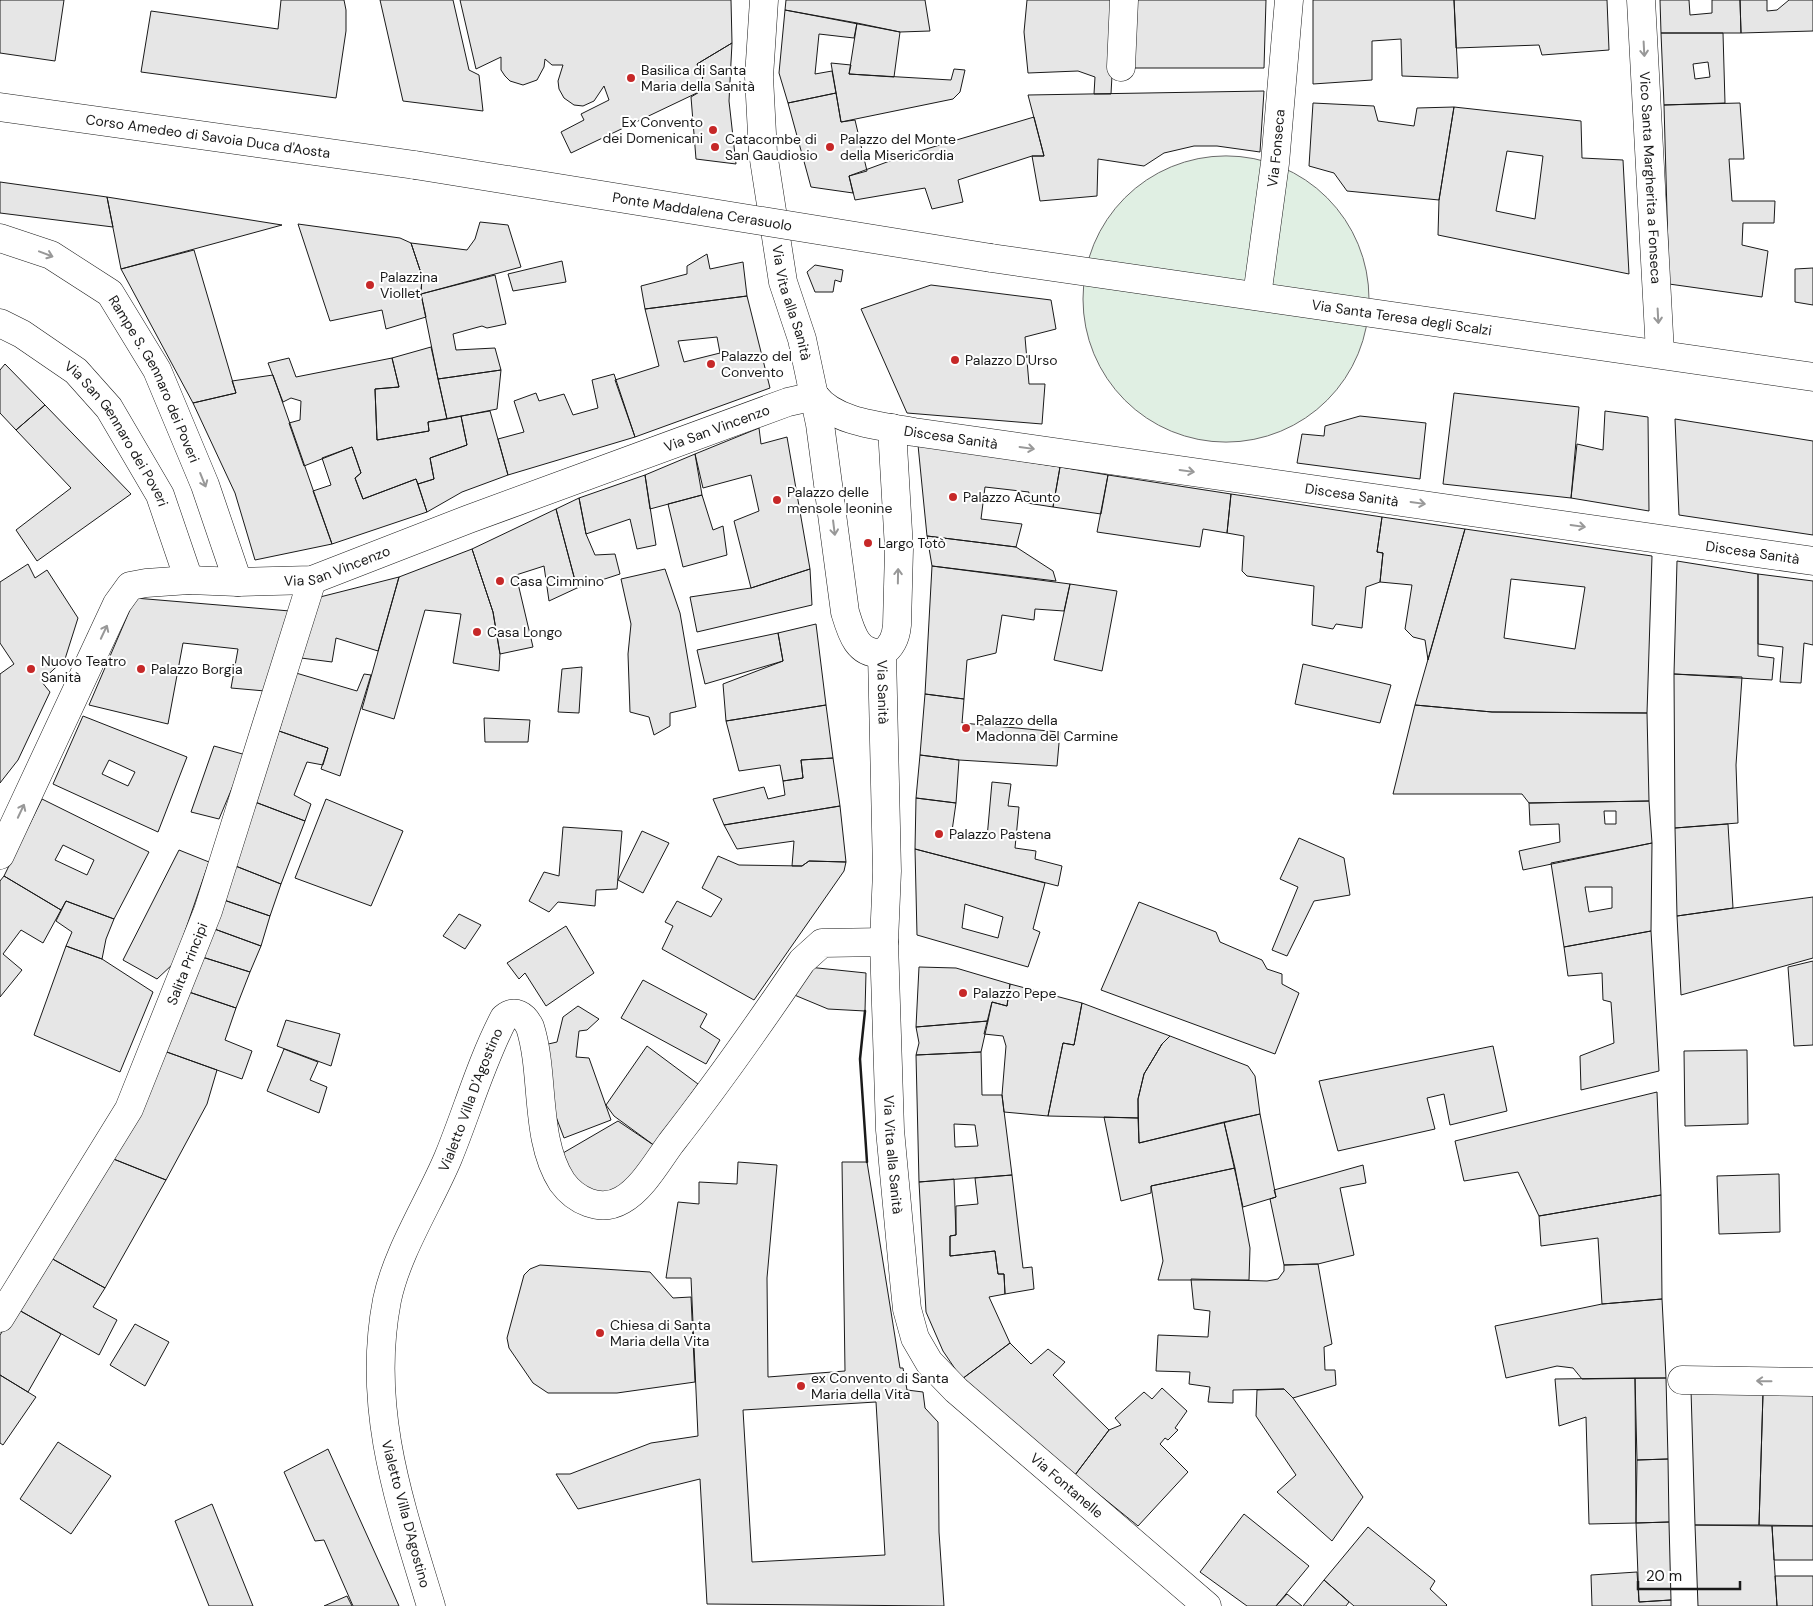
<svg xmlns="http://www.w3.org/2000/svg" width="1813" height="1606" viewBox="0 0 1813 1606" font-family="'DM Sans',sans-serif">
<rect width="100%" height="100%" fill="#fff"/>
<!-- green -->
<path fill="#e0efe3" stroke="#6a6a6a" d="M1083 299a143 143 0 1 1 286 0a143 143 0 1 1-286 0Z"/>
<!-- building -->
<path fill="#e6e6e6" stroke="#1a1a1a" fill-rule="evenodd" d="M0 0H64L55 61 0 53Z
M281 0H344L346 10V31L336 98 141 72 151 11 278 29Z
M380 0H453L469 70 479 75 483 111 403 101Z
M460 0H731L732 43 697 64 703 74 701 91 571 153 561 132 584 120 581 114 609 100 604 86 594 101 583 106 574 105 564 98 559 89 558 81 563 65H552L545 59 544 67 537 80 523 85 510 81 505 76 501 70V57L476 69Z
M786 0H925L930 31 900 32 785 10Z
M1027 0H1116L1111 94H1094L1095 77 1078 71 1028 73 1024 32Z
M1135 0H1266L1264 68H1133Z
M1313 0H1454L1458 78 1402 76 1401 39 1372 41V80L1313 84Z
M1454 0H1607L1609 50 1542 55 1539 45 1456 48Z
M1660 0H1689L1690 15 1712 13V0H1740L1741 33H1661Z
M1740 0H1767V11L1777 10 1789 0H1813V31L1741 33Z
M785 10 857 23 854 38 819 34 815 74 832 71 836 93 788 103 779 73Z
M857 23 900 32 894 77 849 74Z
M1661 33H1723L1725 103 1664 105ZM1708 62 1710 77 1695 79 1693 64Z
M732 43 729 101 736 164 696 159 691 97 701 91 703 74 697 64Z
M831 63 851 65 849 74 951 80 954 69 965 70 960 92 953 99 841 122Z
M1264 91 1260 152 1217 146H1194L1164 153 1144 166 1098 159 1097 196 1040 201 1032 156H1044L1028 95Z
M836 93 841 122 855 120 867 171 849 176 853 193 811 187 788 103Z
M1313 103 1374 106 1378 121 1414 126 1417 108 1454 107 1439 200 1347 191 1334 173 1309 166Z
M1740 103 1744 159H1729L1732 201H1775L1774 223H1743L1742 245 1768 251 1762 297 1669 284 1664 105Z
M1454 107 1581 121 1582 158 1623 160 1629 274 1438 235 1439 200ZM1507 151 1543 156 1535 219 1496 211Z
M1034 117 1044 156H1032L958 180 963 202 932 209 925 188 855 200 849 176 906 155Z
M0 182 107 197 113 227 0 213Z
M107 197 282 225 121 269Z
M480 222 508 225 521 267 421 294 422 276 411 243 467 250 475 239Z
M298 224 400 238 411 243 422 276 421 294 426 317 386 329 382 310 330 321Z
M194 250 236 393 193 403 121 269Z
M707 254 710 269 743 262 747 296 645 309 641 286 687 274V266Z
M562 261 566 282 513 291 508 274Z
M815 265 843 270 841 282 835 280 833 292H815L807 272Z
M1813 268V305L1795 302V269Z
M495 275 506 324 487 328 482 326 453 334 456 350 495 348 501 370 438 379 421 294Z
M931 285 1051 300 1056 329 1025 337 1029 384H1045L1042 424 907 413 861 309Z
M747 296 770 388 635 437 615 380 659 366 645 309ZM717 337 720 353 684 362 678 341Z
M431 347 447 419 428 422 429 431 377 440 375 389 399 387 392 358Z
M289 358 296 377 392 358 399 387 375 389 377 440 429 431 428 422 461 416 467 445 430 458 434 479 418 484 416 479 363 499 355 478 361 473 352 447 304 466 289 423 300 420 301 401 291 398 283 402 268 363Z
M5 364 45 405 16 430 0 413V370Z
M501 370 497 409 447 419 438 379Z
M614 374 635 437 508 475 498 439 524 432 514 401 536 393 539 401 564 394 573 415 598 408 592 380Z
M273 375 332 544 255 560 235 493 193 403 236 393 232 381Z
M1454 393 1579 407 1571 498 1443 484Z
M45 405 131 494 37 561 16 530 71 488 16 430Z
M490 411 508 475 462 492 427 512 418 484 434 479 430 458 467 445 461 416Z
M1605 411 1648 417 1649 511 1571 498 1577 444 1603 450Z
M1360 416 1426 423 1420 479 1297 463 1302 434 1324 436 1325 426Z
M1675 419 1813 441V535L1679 515Z
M759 428 761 444 787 437 810 569 751 588 734 521 759 511 751 475 703 488 695 454Z
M918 445 1060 467 1053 507 1027 503 1029 492 985 487 981 519 1022 524 1016 547 927 536Z
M352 447 361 473 355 478 363 499 416 479 427 512 332 544 313 491 331 485 322 458Z
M695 454 702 495 650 509 645 475Z
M1060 467 1108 475 1101 514 1053 507Z
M645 475 656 545 637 549 630 519 586 534 579 498Z
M1108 475 1231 494 1227 533 1203 529 1200 547 1097 532Z
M1231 494 1382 517 1377 552 1383 553 1380 582 1366 587 1362 628 1336 624 1333 629 1312 625 1314 586 1247 576 1242 571 1244 536 1227 533Z
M702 495 713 530 723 526 727 555 683 567 668 504Z
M579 498 586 534 595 555 615 554 620 574 577 588 556 509Z
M556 509 577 588 549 601 544 566 516 575 533 647 500 654 493 612 472 549Z
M1382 517 1465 529 1428 660 1425 640 1413 637 1405 629 1412 585 1380 582 1383 553 1377 552Z
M1465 529 1652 556 1647 713 1492 712 1415 705ZM1511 579 1585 587 1575 649 1504 638Z
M927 536 1016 547 1053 571 1056 581 932 566Z
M472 549 493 612 500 654 499 671 453 663 461 614 425 610 394 719 362 709 399 577Z
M1677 561 1758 574V656L1774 658 1772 680 1674 674Z
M28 564 35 578 47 570 78 618 65 659 41 681 50 692 18 760 0 783V674L14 664 0 643V582Z
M932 566 1070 584 1064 611 1035 609 1034 620 1002 615 996 653 967 660 964 699 925 694Z
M665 569 680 613 696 707 670 713V726L654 735 649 717 630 712 628 654 631 624 621 579Z
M810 569 812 605 697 632 690 597 751 588Z
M1758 574 1813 581V645L1804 643 1801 683 1780 682 1783 647 1758 644Z
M399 577 378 651 336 638 332 662 301 658 320 597Z
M1070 584 1117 591 1102 671 1054 660Z
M135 598 290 611 265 691 231 688 238 649 183 643 168 724 89 705Z
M816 624 826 705 726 721 723 684 783 661 778 633Z
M778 633 783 661 705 684 697 650Z
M1303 664 1391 685 1380 723 1295 704Z
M582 667 579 713 558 712 562 669Z
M296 673 357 691 364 674 371 675 340 776 321 769 328 748 279 731Z
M1674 674 1742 677 1736 765 1738 823 1675 828Z
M925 694 964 699 962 723 1060 732 1057 766 959 760 920 755Z
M826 705 833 758 801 760 803 778 783 781 780 765 739 771 726 721Z
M1415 705 1492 712 1647 713 1649 801 1529 803 1522 794H1393Z
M83 716 187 757 158 832 53 784ZM109 760 135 772 128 786 102 774Z
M484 718 530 720 528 742H485Z
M279 731 328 748 323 765 307 762 294 795 311 804 305 821 255 802Z
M214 746 246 755 219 819 191 812Z
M920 755 959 760 956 803 916 798Z
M833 758 840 806 724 825 713 799 764 787 768 799 785 795 783 781 803 778 801 760Z
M992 782 1011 784 1008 806 1019 807 1015 848 1036 851 1035 859 1062 866 1058 886 915 849 916 798 956 803 952 831 987 838Z
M42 799 149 852 114 919 66 901 61 910 4 876ZM63 845 94 860 87 875 55 860Z
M326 799 403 831 371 906 295 878Z
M1649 801 1652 843 1523 870 1519 851 1560 842 1559 824 1530 825 1529 803ZM1604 811H1616V824H1605Z
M255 802 305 821 281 884 233 865Z
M840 806 846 862 809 861 802 866H792L794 841 737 849 724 825Z
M1728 824 1733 908 1677 916 1675 828Z
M563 827 622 831 617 889 596 890 595 906 558 902 549 912 529 901 544 872 559 876Z
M642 831 669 843 643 893 618 880Z
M1299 838 1344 858 1350 895 1314 901 1287 956 1272 950 1298 887 1280 879Z
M1652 843 1651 931 1564 947 1551 863ZM1585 887H1612V908L1589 912Z
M915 849 1045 883 1033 929 1040 932 1028 967 917 935ZM965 904 1003 917 998 938 962 928Z
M179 850 209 862 174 963 157 979 123 960Z
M718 856 739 865 802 866 809 861 846 862 844 871 754 1000 662 949 673 926 665 922 677 901 711 917 722 899 702 888Z
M233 865 281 884 270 916 221 899Z
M4 876 61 910 43 943 21 930 3 954 22 970 0 997V881Z
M1813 897V958L1681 995 1677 916Z
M221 899 270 916 261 946 209 927Z
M66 901 114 919 106 939 102 959 66 946 72 932 56 921Z
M1139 902 1216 932 1220 942 1262 960 1267 969 1282 974V984L1299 993 1275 1054 1101 990Z
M459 914 481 925 465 949 443 936Z
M566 926 594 973 546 1006 525 973 519 979 507 963Z
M209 927 261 946 250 972 199 956Z
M1651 931 1659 1071 1581 1090 1580 1056 1614 1043 1611 1002 1603 1000 1602 973 1568 976 1564 947Z
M66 946 102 959 153 992 120 1072 34 1035Z
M199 956 250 972 236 1008 186 991Z
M1813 961V1045L1794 1046 1788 967Z
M808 967 866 973 865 1011 828 1009 792 994Z
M919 967 956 968 1010 984 1007 1006 992 1002 988 1021 916 1027Z
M643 980 707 1014 700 1027 720 1040 706 1064 621 1018Z
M1010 984 1082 1003 1074 1045 1063 1043 1048 1116 1004 1112 1002 1095 1006 1046 1003 1036 984 1034 992 1002 1007 1006Z
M186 991 236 1008 225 1040 252 1051 242 1079 164 1051Z
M1082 1003 1170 1036 1162 1044 1144 1074 1138 1099V1118L1048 1116 1063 1043 1074 1045Z
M578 1006 599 1019 587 1030 579 1031 576 1057 589 1058 611 1120 564 1138 552 1106 544 1045 557 1042 563 1017Z
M286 1020 340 1034 331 1066 277 1046Z
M988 1021 981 1052 916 1055 919 1043 916 1027Z
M1170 1036 1248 1066 1255 1076 1260 1114 1139 1143 1138 1099 1144 1074 1162 1044Z
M647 1046 698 1084 655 1146 614 1116 606 1105Z
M1493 1046 1507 1111 1450 1125 1444 1094 1427 1098 1435 1129 1338 1151 1319 1081Z
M284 1049 318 1062 310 1080 327 1087 319 1113 267 1091Z
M1747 1050 1748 1124 1685 1126 1684 1051Z
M164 1051 217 1070 207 1104 166 1180 111 1158Z
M981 1052 982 1095H1002L1012 1175 919 1182 916 1055ZM954 1124 975 1125 978 1146 955 1147Z
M1657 1092 1661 1195 1539 1216 1518 1172 1464 1181 1455 1141Z
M1260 1114 1276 1197 1243 1207 1224 1122Z
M1104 1117 1138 1118 1139 1143 1224 1122 1235 1168 1151 1186V1193L1121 1201Z
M618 1121 655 1146 623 1187 604 1195 582 1187 571 1174 563 1153Z
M111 1158 166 1180 105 1288 49 1257Z
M738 1162 777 1165 767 1278 768 1377 845 1371 842 1162H867L900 1368H903L907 1390 923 1392 925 1408 938 1422 939 1532 944 1606 707 1604 700 1479 578 1509 556 1474H570L651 1443 698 1436 691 1278H666L678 1202 699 1204V1182L737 1184ZM876 1402 885 1555 752 1562 743 1410Z
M1363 1165 1366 1183 1340 1188 1354 1255 1318 1264 1284 1265 1270 1199 1276 1197 1274 1190Z
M1235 1168 1250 1248 1249 1280H1158L1163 1261 1151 1186Z
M1779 1174 1780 1232 1719 1234 1717 1176Z
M1012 1175 1023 1268 1032 1267 1034 1289 1005 1294 1004 1274H998L995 1251 950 1256V1236L956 1235V1206L978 1204 975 1178Z
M954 1179 956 1235 950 1236V1256L995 1251 998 1274H1004L1005 1294 989 1297 1010 1343 962 1379 943 1351 926 1312 919 1182Z
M1661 1195 1662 1299 1602 1304 1598 1238 1541 1246 1539 1216Z
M49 1257 105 1288 93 1307 117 1320 99 1355 17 1309Z
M1318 1264 1332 1344 1324 1347 1325 1370H1335L1336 1385 1293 1398 1284 1389 1233 1390V1403L1208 1402 1210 1387 1189 1384 1190 1372 1156 1371 1158 1335 1208 1337 1210 1311 1194 1309 1191 1279 1267 1281 1278 1279 1284 1271V1265Z
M540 1265 650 1272 673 1298 691 1297 695 1382 617 1393H548L533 1383 509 1348 507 1338 524 1275 530 1269Z
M1662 1299 1666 1378 1582 1379 1573 1368 1557 1366 1506 1378 1495 1326 1602 1304Z
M17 1309 61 1334 28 1392 0 1375V1335Z
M135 1324 169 1342 145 1386 110 1365Z
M1010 1343 1031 1364 1048 1349 1065 1362 1053 1375 1109 1430 1075 1475 962 1379Z
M0 1375 36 1397 3 1445 0 1443Z
M1635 1378 1636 1523 1589 1524 1586 1417 1559 1426 1555 1379Z
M1635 1378H1666L1668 1459 1637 1460Z
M1162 1388 1187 1411 1175 1428 1178 1430 1168 1440 1165 1438 1160 1444 1188 1472 1138 1526 1075 1475 1109 1430 1121 1425 1115 1418 1144 1392 1152 1399Z
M1284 1389 1293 1398 1363 1497 1332 1541 1277 1492 1296 1475 1256 1416 1257 1390Z
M1691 1390 1763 1393 1759 1525H1695Z
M1763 1393H1813V1526L1759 1525Z
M58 1442 111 1476 71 1534 20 1499Z
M328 1449 399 1606H353L324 1540 315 1541 284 1472Z
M1668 1459 1669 1522 1636 1523 1637 1460Z
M212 1504 253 1606H209L175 1521Z
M1244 1514 1309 1566 1276 1606H1247L1200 1572Z
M1669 1522 1671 1600 1639 1602 1636 1523Z
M1695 1525 1772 1526 1777 1606H1698Z
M1772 1526H1813V1560H1774Z
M1368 1527 1435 1581 1430 1589 1447 1605 1446 1606H1354L1324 1580Z
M1637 1572 1639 1602 1671 1600V1606H1592L1591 1575Z
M1775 1576H1813V1606H1777Z
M1324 1580 1349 1602 1346 1606H1303Z
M1287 1594 1302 1606H1276Z
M347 1596 352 1606H324Z"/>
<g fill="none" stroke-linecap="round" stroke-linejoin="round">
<!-- minor casing -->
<g stroke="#1a1a1a" stroke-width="29">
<g id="minor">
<path id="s1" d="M764 0 759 77 763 153 783 282 802 339 820 424 845 612C851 632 857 655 882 653"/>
<path id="s2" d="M1641 0 1660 353"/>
<path d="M1121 67 1124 0"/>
<path id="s3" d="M0 238 51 255 110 293 157 370 205 485 238 582"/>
<path id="s4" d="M1257 296 1275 163 1289 0"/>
<path id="s5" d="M0 323 22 334 76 371 109 408 160 495 189 580"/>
<path id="s6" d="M815 396C835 423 882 426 914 432L1813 561"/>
<path id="s7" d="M882 653 887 871 884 942 890 1130 904 1280 907 1309 915 1338 929 1362 956 1390 1207 1606"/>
<path d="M882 653C893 646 896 636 897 625L899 549 892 428"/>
<path id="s8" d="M0 855 117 604 130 586 146 583 189 580 238 582 312 580 469 519 788 402 815 396"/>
<path id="s9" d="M0 1318 129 1109 208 911 312 580"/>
<path d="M1682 1380 1813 1382"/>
<path id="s10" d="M431 1606C400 1504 366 1409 387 1300 397 1252 429 1203 448 1158 467 1112 481 1062 504 1018 515 1009 524 1015 530 1027 545 1074 534 1139 562 1182 575 1200 600 1213 622 1200 642 1189 657 1162 671 1143 717 1084 760 1023 802 961L822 943 884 942"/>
</g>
</g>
<!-- major casing -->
<g stroke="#1a1a1a" stroke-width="29">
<g id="major">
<path id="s11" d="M0 107 415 165"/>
<path id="s12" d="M991 258 1813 377"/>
</g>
</g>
<!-- minor -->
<use href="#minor" stroke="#fff" stroke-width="28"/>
<!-- major -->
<use href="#major" stroke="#fff" stroke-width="28"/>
<!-- major-bridge casing -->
<g stroke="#1a1a1a" stroke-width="29" stroke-linecap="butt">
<g id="major-bridge">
<path id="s13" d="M415 165 991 258"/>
</g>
</g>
<!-- major-bridge -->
<use href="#major-bridge" stroke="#fff" stroke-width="28"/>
<!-- wall -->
<path stroke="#1a1a1a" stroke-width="2.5" d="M865 1011 860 1059 867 1162"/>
</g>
<!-- one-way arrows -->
<defs><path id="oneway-shaft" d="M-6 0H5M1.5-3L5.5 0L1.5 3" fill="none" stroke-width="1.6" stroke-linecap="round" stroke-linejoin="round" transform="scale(1.25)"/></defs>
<g stroke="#989898">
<use href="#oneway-shaft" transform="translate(1644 49) rotate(87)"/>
<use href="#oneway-shaft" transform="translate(46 254) rotate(21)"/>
<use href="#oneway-shaft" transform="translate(1658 316) rotate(87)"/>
<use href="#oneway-shaft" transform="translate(1027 448) rotate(8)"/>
<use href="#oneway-shaft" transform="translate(1187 471) rotate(8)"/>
<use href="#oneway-shaft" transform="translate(203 480) rotate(68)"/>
<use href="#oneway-shaft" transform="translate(1418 503) rotate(8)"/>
<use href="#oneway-shaft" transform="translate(1578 526) rotate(8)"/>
<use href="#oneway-shaft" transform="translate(834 528) rotate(83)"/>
<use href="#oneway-shaft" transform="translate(898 576) rotate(-89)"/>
<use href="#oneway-shaft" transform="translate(104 632) rotate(-65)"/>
<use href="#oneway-shaft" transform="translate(21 811) rotate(-65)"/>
<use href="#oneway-shaft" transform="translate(1764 1381) rotate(-179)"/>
</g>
<!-- markers -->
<g fill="#c62828" stroke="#fff" stroke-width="2">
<circle cx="631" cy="78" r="5"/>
<circle cx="713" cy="130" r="5"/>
<circle cx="715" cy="147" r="5"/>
<circle cx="830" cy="147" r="5"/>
<circle cx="370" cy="285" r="5"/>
<circle cx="955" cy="360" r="5"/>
<circle cx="711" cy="364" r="5"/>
<circle cx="953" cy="497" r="5"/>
<circle cx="777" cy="500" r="5"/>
<circle cx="868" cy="543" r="5"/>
<circle cx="500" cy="581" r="5"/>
<circle cx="477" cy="632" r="5"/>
<circle cx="31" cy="669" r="5"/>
<circle cx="141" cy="669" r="5"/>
<circle cx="966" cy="728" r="5"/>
<circle cx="939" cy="834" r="5"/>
<circle cx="963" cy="993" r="5"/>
<circle cx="600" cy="1333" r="5"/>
<circle cx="801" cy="1386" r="5"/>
</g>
<g text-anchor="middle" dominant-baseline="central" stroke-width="4" stroke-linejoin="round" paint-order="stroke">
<!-- poi labels -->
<g font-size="14" fill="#1a1a1a" stroke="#fff" text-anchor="start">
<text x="641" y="70">Basilica di Santa<tspan x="641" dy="16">Maria della Sanità</tspan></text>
<text x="703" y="122" text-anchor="end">Ex Convento<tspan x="703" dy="16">dei Domenicani</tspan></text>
<text x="725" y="139">Catacombe di<tspan x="725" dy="16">San Gaudiosio</tspan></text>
<text x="840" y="139">Palazzo del Monte<tspan x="840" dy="16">della Misericordia</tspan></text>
<text x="380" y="277">Palazzina<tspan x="380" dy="16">Viollet</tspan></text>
<text x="721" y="356">Palazzo del<tspan x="721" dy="16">Convento</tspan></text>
<text x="965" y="360">Palazzo D'Urso</text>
<text x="787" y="492">Palazzo delle<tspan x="787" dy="16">mensole leonine</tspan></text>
<text x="963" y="497">Palazzo Acunto</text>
<text x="878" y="543">Largo Totò</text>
<text x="510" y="581">Casa Cimmino</text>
<text x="487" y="632">Casa Longo</text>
<text x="41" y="661">Nuovo Teatro<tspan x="41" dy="16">Sanità</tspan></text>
<text x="151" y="669">Palazzo Borgia</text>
<text x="976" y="720">Palazzo della<tspan x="976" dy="16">Madonna del Carmine</tspan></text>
<text x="949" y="834">Palazzo Pastena</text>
<text x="973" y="993">Palazzo Pepe</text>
<text x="610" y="1325">Chiesa di Santa<tspan x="610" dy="16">Maria della Vita</tspan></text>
<text x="811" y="1378">ex Convento di Santa<tspan x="811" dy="16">Maria della Vita</tspan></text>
</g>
<!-- street labels -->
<g font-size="14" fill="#1a1a1a" stroke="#fff">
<text stroke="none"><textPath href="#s11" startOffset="210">Corso Amedeo di Savoia Duca d'Aosta</textPath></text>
<text stroke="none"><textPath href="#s4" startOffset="149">Via Fonseca</textPath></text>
<text stroke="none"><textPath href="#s2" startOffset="178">Vico Santa Margherita a Fonseca</textPath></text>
<text stroke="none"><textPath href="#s13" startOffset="291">Ponte Maddalena Cerasuolo</textPath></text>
<text stroke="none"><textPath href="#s1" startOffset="306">Via Vita alla Sanità</textPath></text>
<text stroke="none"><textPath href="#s12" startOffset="415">Via Santa Teresa degli Scalzi</textPath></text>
<text stroke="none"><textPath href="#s3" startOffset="221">Rampe S. Gennaro dei Poveri</textPath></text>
<text stroke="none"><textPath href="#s8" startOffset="914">Via San Vincenzo</textPath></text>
<text stroke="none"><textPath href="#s5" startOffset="165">Via San Gennaro dei Poveri</textPath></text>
<text stroke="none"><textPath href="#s6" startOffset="145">Discesa Sanità</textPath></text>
<text stroke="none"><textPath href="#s6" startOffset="550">Discesa Sanità</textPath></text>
<text stroke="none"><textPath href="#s6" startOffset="955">Discesa Sanità</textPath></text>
<text stroke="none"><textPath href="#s8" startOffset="509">Via San Vincenzo</textPath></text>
<text stroke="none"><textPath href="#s7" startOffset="39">Via Sanità</textPath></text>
<text stroke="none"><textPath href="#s9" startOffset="402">Salita Principi</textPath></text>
<text stroke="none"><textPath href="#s10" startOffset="530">Vialetto Villa D'Agostino</textPath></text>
<text stroke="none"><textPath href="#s7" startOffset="502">Via Vita alla Sanità</textPath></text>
<text stroke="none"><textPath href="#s7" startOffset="900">Via Fontanelle</textPath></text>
<text transform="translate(406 1514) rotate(75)">Vialetto Villa D'Agostino</text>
</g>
</g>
<!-- scale -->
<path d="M1638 1581v8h102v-8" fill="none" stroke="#1a1a1a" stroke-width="2.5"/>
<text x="1646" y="1581" font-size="15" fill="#1a1a1a" stroke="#ffffff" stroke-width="4" paint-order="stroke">20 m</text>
</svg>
